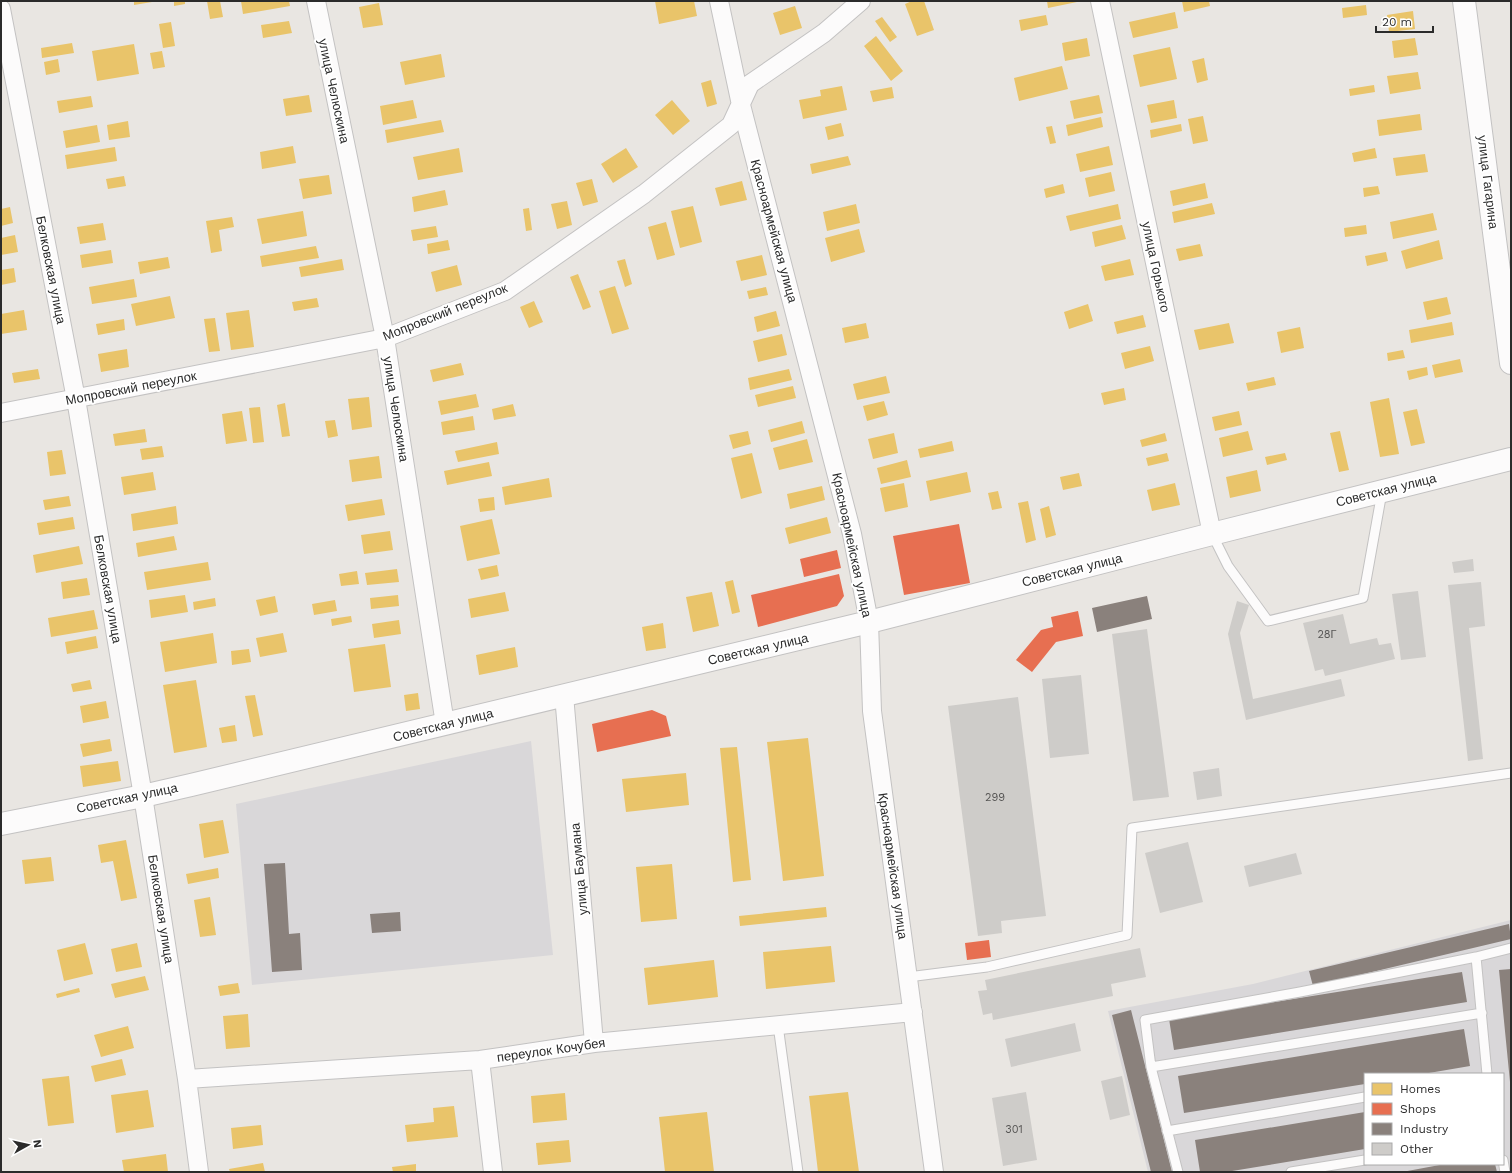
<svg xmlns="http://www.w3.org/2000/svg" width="1512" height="1173" viewBox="0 0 1512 1173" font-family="'Work Sans',sans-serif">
<rect width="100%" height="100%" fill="#e9e6e2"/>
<!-- industrial -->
<path fill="#d9d7d9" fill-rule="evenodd" d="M531 741 553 955 252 985 236 804Z
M1511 920V1172H1148L1108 1011 1253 984ZM1365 1074H1503V1164H1365Z"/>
<!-- homes -->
<path fill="#e9c46a" d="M134 1H152V2L134 5Z
M174 1H185V4L174 6Z
M207 1H220L223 17 210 19Z
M241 1H289L290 6 243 14Z
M655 1H694L697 16 659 24Z
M912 1H924L934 30 917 36 905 4Z
M1047 1H1077V2L1048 8Z
M1182 1H1209L1210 6 1184 12Z
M379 3 383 25 363 28 359 7Z
M1366 5 1367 15 1343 18 1342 8Z
M795 6 802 28 780 35 773 13Z
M1413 11 1415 29 1389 32 1387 15Z
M1175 12 1178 28 1133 38 1129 22Z
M1046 15 1048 25 1021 31 1019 20Z
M882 17 897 37 890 42 875 21Z
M289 21 292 33 263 38 261 25Z
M171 22 175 46 163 48 159 24Z
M876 36 903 71 891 81 864 46Z
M1087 38 1090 56 1065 61 1062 43Z
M1415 38 1418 55 1394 58 1392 41Z
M72 43 74 53 42 58 41 48Z
M134 44 139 74 97 81 92 51Z
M1170 47 1177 79 1140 87 1133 55Z
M162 51 165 67 153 69 150 53Z
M441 54 445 77 405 85 400 62Z
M1204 58 1208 80 1197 83 1192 61Z
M58 59 60 72 46 75 44 62Z
M1062 66 1068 89 1019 101 1014 78Z
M1418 72 1421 89 1390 94 1387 76Z
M711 80 717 104 707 107 701 83Z
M1374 85 1375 92 1350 96 1349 89Z
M842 86 847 110 803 119 799 100 821 96 820 90Z
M892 87 894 98 873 102 870 91Z
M309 95 312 112 286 116 283 99Z
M1099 95 1103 113 1074 119 1070 101Z
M91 96 93 107 59 113 57 101Z
M413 100 417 118 383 125 380 106Z
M672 100 690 121 673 135 655 115Z
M1174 100 1177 118 1151 123 1147 105Z
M1420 114 1422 130 1379 136 1377 120Z
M1203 116 1208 141 1193 144 1188 119Z
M1101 117 1103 127 1068 136 1066 125Z
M441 120 444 132 387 143 385 130Z
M128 121 130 137 109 140 107 125Z
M841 123 844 136 828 140 825 127Z
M1181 124 1182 131 1151 138 1150 130Z
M97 125 100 142 66 148 63 131Z
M1052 126 1056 143 1050 144 1046 127Z
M293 146 296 163 262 169 260 152Z
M1109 146 1113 165 1080 172 1076 154Z
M115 147 117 161 67 169 65 155Z
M459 148 463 172 418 180 413 157Z
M626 148 638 167 613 183 601 164Z
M1375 148 1377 158 1354 162 1352 153Z
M1425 154 1428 172 1396 176 1393 158Z
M848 156 851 165 812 174 810 164Z
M1111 172 1115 191 1089 197 1085 178Z
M329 175 332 194 303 199 299 179Z
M124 176 126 186 108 189 106 179Z
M592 179 598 202 583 206 576 183Z
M742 181 747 200 720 206 715 188Z
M1205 183 1208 198 1173 206 1170 191Z
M1063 184 1065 193 1046 198 1044 189Z
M1378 186 1380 194 1364 197 1363 188Z
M445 190 448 205 414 212 412 197Z
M567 201 572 225 557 229 551 204Z
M1212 203 1215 214 1174 223 1172 212Z
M856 204 860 223 827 231 823 212Z
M1118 204 1121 219 1070 231 1066 216Z
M693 206 702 242 680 248 671 211Z
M10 207 13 223 1 226V209Z
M529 208 532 230 526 231 523 209Z
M303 211 307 236 262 244 257 219Z
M1433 213 1437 230 1393 239 1390 222Z
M232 217 234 227 219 230 222 251 211 253 206 221Z
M666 222 675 255 657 260 648 227Z
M103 223 106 240 80 244 77 227Z
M1122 225 1126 239 1095 247 1092 232Z
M1366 225 1367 234 1345 237 1344 228Z
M436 226 438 237 413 241 411 230Z
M859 229 865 252 831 262 825 238Z
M15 235 18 252 1 255V238Z
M448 240 450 250 428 254 427 244Z
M1439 240 1443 259 1406 269 1401 251Z
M1200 244 1203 256 1179 261 1176 249Z
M316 246 319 258 262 267 260 256Z
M111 250 113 263 82 268 80 255Z
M1386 252 1388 261 1367 266 1365 256Z
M762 255 767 275 741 281 736 261Z
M168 257 170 268 140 274 138 262Z
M342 259 344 270 301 277 299 267Z
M625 259 632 284 625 287 617 261Z
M1130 259 1134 275 1105 281 1101 266Z
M457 265 462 285 436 292 431 272Z
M14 268 16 282 1 285V270Z
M578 274 591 307 583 310 570 277Z
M134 279 137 297 92 304 89 287Z
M615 286 629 329 612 334 599 291Z
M766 287 768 295 749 299 747 291Z
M170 296 175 318 136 326 131 304Z
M1447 297 1451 314 1427 320 1423 302Z
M317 298 319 307 294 311 292 302Z
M534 301 543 322 529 328 520 307Z
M1088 304 1093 321 1069 329 1064 312Z
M24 310 27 330 1 334V314Z
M249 310 254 347 231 350 226 313Z
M776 311 780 326 757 332 754 317Z
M1143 315 1146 327 1117 334 1114 322Z
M215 318 220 351 209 352 204 319Z
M124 319 125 330 98 335 96 324Z
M1452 322 1454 335 1411 343 1409 330Z
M866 323 869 338 845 343 842 328Z
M1229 323 1234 343 1199 350 1194 330Z
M1300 327 1304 348 1281 353 1277 332Z
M782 334 787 355 758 362 753 341Z
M1150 346 1154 361 1125 369 1121 353Z
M127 349 129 367 101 372 98 354Z
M1403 350 1405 358 1388 361 1387 353Z
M1460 359 1463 372 1435 378 1432 365Z
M461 363 464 375 433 382 430 370Z
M1427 367 1428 375 1409 380 1407 371Z
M38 369 40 379 14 383 12 373Z
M789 369 792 380 750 390 748 378Z
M886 376 890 393 857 400 853 384Z
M1274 377 1276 385 1248 391 1246 383Z
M793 386 796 398 758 407 755 395Z
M1124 388 1126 400 1104 405 1101 393Z
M476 394 479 407 441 415 438 401Z
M369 397 372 427 352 430 348 399Z
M1389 398 1399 454 1380 457 1370 402Z
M884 401 888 415 867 421 863 406Z
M285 403 290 436 282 437 277 405Z
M513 404 516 416 494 420 492 409Z
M260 407 264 442 253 443 249 408Z
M1417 409 1425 443 1411 446 1403 412Z
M242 411 247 441 226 444 222 414Z
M1239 411 1242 425 1215 431 1212 417Z
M473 416 475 430 443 435 441 422Z
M335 420 338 436 328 438 325 421Z
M802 421 805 433 771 442 768 430Z
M145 429 147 442 115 446 113 434Z
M748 431 751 444 733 449 729 435Z
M1248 431 1253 450 1223 457 1219 438Z
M1340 431 1349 470 1339 472 1330 433Z
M894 433 898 453 873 459 868 439Z
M1165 433 1167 441 1142 447 1140 440Z
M807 439 813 462 779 470 773 448Z
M952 441 954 451 920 458 918 449Z
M497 442 499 454 458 462 455 451Z
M162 446 164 457 142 460 140 449Z
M62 450 66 474 50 476 47 452Z
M752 453 762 493 741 499 731 458Z
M1167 453 1169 461 1148 466 1146 458Z
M1285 453 1287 460 1267 465 1265 457Z
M379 456 382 478 352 482 349 460Z
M907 460 911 477 881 484 877 468Z
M489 462 492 476 447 485 444 471Z
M1257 470 1261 491 1230 498 1226 477Z
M153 472 156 490 124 495 121 477Z
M967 472 971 492 930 501 926 481Z
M1079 473 1082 486 1063 490 1060 477Z
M549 478 552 497 505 505 502 487Z
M904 483 908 507 885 512 880 488Z
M1175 483 1180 505 1152 511 1147 490Z
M822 486 825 500 790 509 787 494Z
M998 491 1002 508 992 510 988 493Z
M69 496 71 506 45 510 43 500Z
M494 497 495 510 480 512 478 499Z
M382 499 385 515 348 521 345 505Z
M1028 501 1036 540 1026 543 1018 503Z
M176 506 178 524 133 531 131 514Z
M1049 506 1056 535 1046 538 1040 509Z
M73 517 75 529 39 535 37 523Z
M827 517 831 533 789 544 785 528Z
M492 519 500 554 467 561 460 526Z
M390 531 393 550 364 554 361 535Z
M174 536 177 550 138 557 136 543Z
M79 546 83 564 36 573 33 555Z
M208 562 211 580 147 590 144 572Z
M497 565 499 576 481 580 478 569Z
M397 569 399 582 367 585 365 573Z
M357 571 359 584 341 586 339 574Z
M87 578 90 595 63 599 61 582Z
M733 580 740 612 732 614 725 582Z
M505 592 509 611 471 618 468 599Z
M712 592 719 626 693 632 686 597Z
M185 595 188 612 151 618 149 600Z
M398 595 399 606 371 609 370 598Z
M275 596 278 612 260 616 256 600Z
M215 598 216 606 194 610 193 602Z
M335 600 337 611 314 615 312 604Z
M94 610 98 629 51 637 48 618Z
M351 616 352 622 332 626 331 619Z
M399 620 401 634 374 638 372 624Z
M663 623 666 648 646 651 642 627Z
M213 633 217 663 165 672 160 642Z
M283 633 287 652 260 657 256 638Z
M96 636 98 648 67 654 65 642Z
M385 644 391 687 354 692 348 649Z
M515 647 518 667 479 675 476 655Z
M249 649 251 662 232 665 231 651Z
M90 680 92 689 73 692 71 684Z
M196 680 207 747 174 753 163 685Z
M418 693 420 709 406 711 404 695Z
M255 695 263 735 253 737 245 696Z
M106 701 109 718 83 723 80 706Z
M235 725 237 741 222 743 219 728Z
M808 738 824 876 783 881 767 742Z
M110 739 112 751 83 757 80 744Z
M737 747 751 880 733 882 720 748Z
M118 761 121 781 83 787 80 766Z
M686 773 689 805 626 812 622 779Z
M223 820 229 853 204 858 199 824Z
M126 840 137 898 121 901 113 861 101 863 98 845Z
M51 857 54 881 25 884 22 860Z
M672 864 677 919 641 922 636 867Z
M218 868 219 878 188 884 186 874Z
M210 897 216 935 200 937 194 900Z
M826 907 827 917 740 926 739 916Z
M85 943 93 974 64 981 57 950Z
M137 943 142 967 116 972 111 949Z
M831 946 835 982 766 989 763 952Z
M714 960 718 997 648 1005 644 968Z
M145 976 149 990 115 998 111 984Z
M238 983 240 993 220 996 218 986Z
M79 988 80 992 57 998 56 994Z
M248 1014 250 1047 226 1049 223 1016Z
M128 1026 134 1048 101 1057 94 1035Z
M122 1059 126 1075 95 1082 91 1066Z
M69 1076 74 1123 48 1126 42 1079Z
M148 1090 154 1127 116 1133 111 1095Z
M848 1092 859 1172H818L809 1096Z
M565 1093 567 1120 533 1123 531 1096Z
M454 1106 458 1137 407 1142 405 1125 434 1122 433 1108Z
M707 1112 714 1172H665L659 1117Z
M261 1125 263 1145 233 1149 231 1128Z
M569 1140 571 1162 538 1165 536 1143Z
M166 1154 168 1172H124L122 1160Z
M263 1163 265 1172H230L229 1169Z
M416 1164V1172H393L392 1167Z"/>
<!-- shops -->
<path fill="#e76f51" d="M959 524 970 583 904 595 893 536Z
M837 550 841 568 804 577 800 559Z
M839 574 844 596 837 606 758 627 751 595Z
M1078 611 1083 636 1056 642 1032 672 1016 660 1041 630 1053 627 1051 617Z
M652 710 666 716 671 736 597 752 592 724Z
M989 940 991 957 967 960 965 943Z"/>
<!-- industry -->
<path fill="#8a817c" d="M1147 596 1152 619 1097 632 1092 608Z
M285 863 289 934 300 933 302 970 272 972 264 864Z
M400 912 401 931 372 933 370 914Z
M1509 924 1511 939 1313 986 1309 971Z
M1511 969V1082H1510L1499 970Z
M1462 972 1467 1002 1174 1050 1169 1019Z
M1131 1010 1172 1172H1151L1112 1015Z
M1464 1029 1470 1066 1423 1074H1365V1084L1184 1113 1178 1076Z
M1365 1112V1149L1226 1172H1200L1195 1140Z
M1445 1164H1495L1497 1172H1402Z"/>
<!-- building -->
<path fill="#ceccc9" d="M1473 559 1474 571 1454 573 1452 562Z
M1481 582 1485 626 1469 628 1483 759 1468 761 1448 585Z
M1418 591 1426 657 1401 660 1392 594Z
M1237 601 1249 605 1240 633 1253 699 1341 679 1345 696 1246 720 1228 634Z
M1343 614 1350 644 1377 638 1379 645 1391 643 1395 659 1325 676 1323 669 1315 671 1303 623Z
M1147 629 1169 797 1133 801 1112 634Z
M1081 675 1089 754 1050 758 1042 679Z
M1018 697 1046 916 1001 921 1002 933 978 936 948 706Z
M1219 768 1222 796 1197 800 1193 772Z
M1188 842 1203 902 1160 913 1145 853Z
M1296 853 1302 874 1249 887 1244 866Z
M1140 948 1146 977 1111 984 1113 996 993 1020 992 1013 983 1015 978 991 987 990 985 980Z
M1075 1023 1081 1051 1011 1067 1005 1039Z
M1122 1076 1130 1115 1110 1120 1101 1081Z
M1026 1092 1037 1160 1003 1166 992 1098Z"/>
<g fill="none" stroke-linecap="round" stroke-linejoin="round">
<!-- service casing -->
<g stroke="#c3c2c2" stroke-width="11">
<path id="service" d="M1212 534 1228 566 1268 621 1363 598 1382 492
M1476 957 1487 1074
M908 977 987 967 1127 935 1132 828 1511 773
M778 1025 798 1172
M1151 1067 1482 1013
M1167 1131 1365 1097
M1503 1160 1505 1172
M1178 1172 1151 1067 1145 1020 1300 992 1476 957 1511 948
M1291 1172 1365 1160"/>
</g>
<!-- minor casing -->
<g stroke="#c3c2c2" stroke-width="20">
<path id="minor" d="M316 1 385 338 445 724
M719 1 741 105 852 534 869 622 872 711 934 1172
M1100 1 1212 534
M1 9 76 399 143 796 187 1079 199 1172
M1 413 385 338 505 291 644 194 731 125 750 84 824 33 861 1
M564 695 594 1043
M480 1060 493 1172
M187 1079 480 1060 594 1043 913 1012"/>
</g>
<!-- tertiary casing -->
<g stroke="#c3c2c2" stroke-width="24">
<path id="tertiary" d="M1464 1 1511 363
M1 824 143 796 191 785 869 622 1212 534 1511 459"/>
</g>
<!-- service -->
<use href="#service" stroke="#fcfbfb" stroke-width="9"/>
<!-- minor -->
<use href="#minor" stroke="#fcfbfb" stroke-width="18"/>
<!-- tertiary -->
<use href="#tertiary" stroke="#fcfbfb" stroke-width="22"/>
</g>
<g text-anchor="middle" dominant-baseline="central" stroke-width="4" stroke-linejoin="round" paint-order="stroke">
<!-- number labels -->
<g font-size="11" fill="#565554">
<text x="1327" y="634">28Г</text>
<text x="995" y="797">299</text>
<text x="1014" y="1129">301</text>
</g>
<!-- street labels -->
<g font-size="13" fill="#2b2b2b" stroke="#fff">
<text transform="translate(334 91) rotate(78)">улица Челюскина</text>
<text transform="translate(1488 182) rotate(83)">улица Гагарина</text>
<text transform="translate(774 231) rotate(75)">Красноармейская улица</text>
<text transform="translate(1156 267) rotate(78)">улица Горького</text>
<text transform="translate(51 270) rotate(79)">Белковская улица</text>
<text transform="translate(445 312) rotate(-22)">Мопровский переулок</text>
<text transform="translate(131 388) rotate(-11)">Мопровский переулок</text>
<text transform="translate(396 409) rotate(81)">улица Челюскина</text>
<text transform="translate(1386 490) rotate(-14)">Советская улица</text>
<text transform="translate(852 545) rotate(78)">Красноармейская улица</text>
<text transform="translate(1072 570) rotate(-14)">Советская улица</text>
<text transform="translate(108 589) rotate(80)">Белковская улица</text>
<text transform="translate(758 649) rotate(-13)">Советская улица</text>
<text transform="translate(443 725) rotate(-14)">Советская улица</text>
<text transform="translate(127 798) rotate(-12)">Советская улица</text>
<text transform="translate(893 866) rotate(82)">Красноармейская улица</text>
<text transform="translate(579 869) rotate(-95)">улица Баумана</text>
<text transform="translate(161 909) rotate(81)">Белковская улица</text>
<text transform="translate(551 1050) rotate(-8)">переулок Кочубея</text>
</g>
</g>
<!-- border -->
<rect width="1512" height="1173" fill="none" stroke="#2b2b2b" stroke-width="4"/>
<!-- legend -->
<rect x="1364" y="1073" width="140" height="92" fill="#ffffff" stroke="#aaaaaa"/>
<rect x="1372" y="1083" width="20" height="12" fill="#e9c46a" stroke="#aaaaaa"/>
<text x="1400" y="1093" font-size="12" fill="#2b2b2b">Homes</text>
<rect x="1372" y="1103" width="20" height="12" fill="#e76f51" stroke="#aaaaaa"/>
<text x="1400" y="1113" font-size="12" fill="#2b2b2b">Shops</text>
<rect x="1372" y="1123" width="20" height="12" fill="#8a817c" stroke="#aaaaaa"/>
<text x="1400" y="1133" font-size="12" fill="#2b2b2b">Industry</text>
<rect x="1372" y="1143" width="20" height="12" fill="#ceccc9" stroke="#aaaaaa"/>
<text x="1400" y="1153" font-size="12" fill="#2b2b2b">Other</text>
<!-- north arrow -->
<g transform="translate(28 1145) rotate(82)" stroke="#ffffff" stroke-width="3" paint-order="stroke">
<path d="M0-3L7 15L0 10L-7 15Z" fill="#2b2b2b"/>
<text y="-6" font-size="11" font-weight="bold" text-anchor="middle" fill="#2b2b2b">N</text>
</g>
<!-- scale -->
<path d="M1376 26v6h57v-6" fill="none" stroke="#2b2b2b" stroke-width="2"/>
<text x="1382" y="26" font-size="12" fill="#2b2b2b" stroke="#ffffff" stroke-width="3" paint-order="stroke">20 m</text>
</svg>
